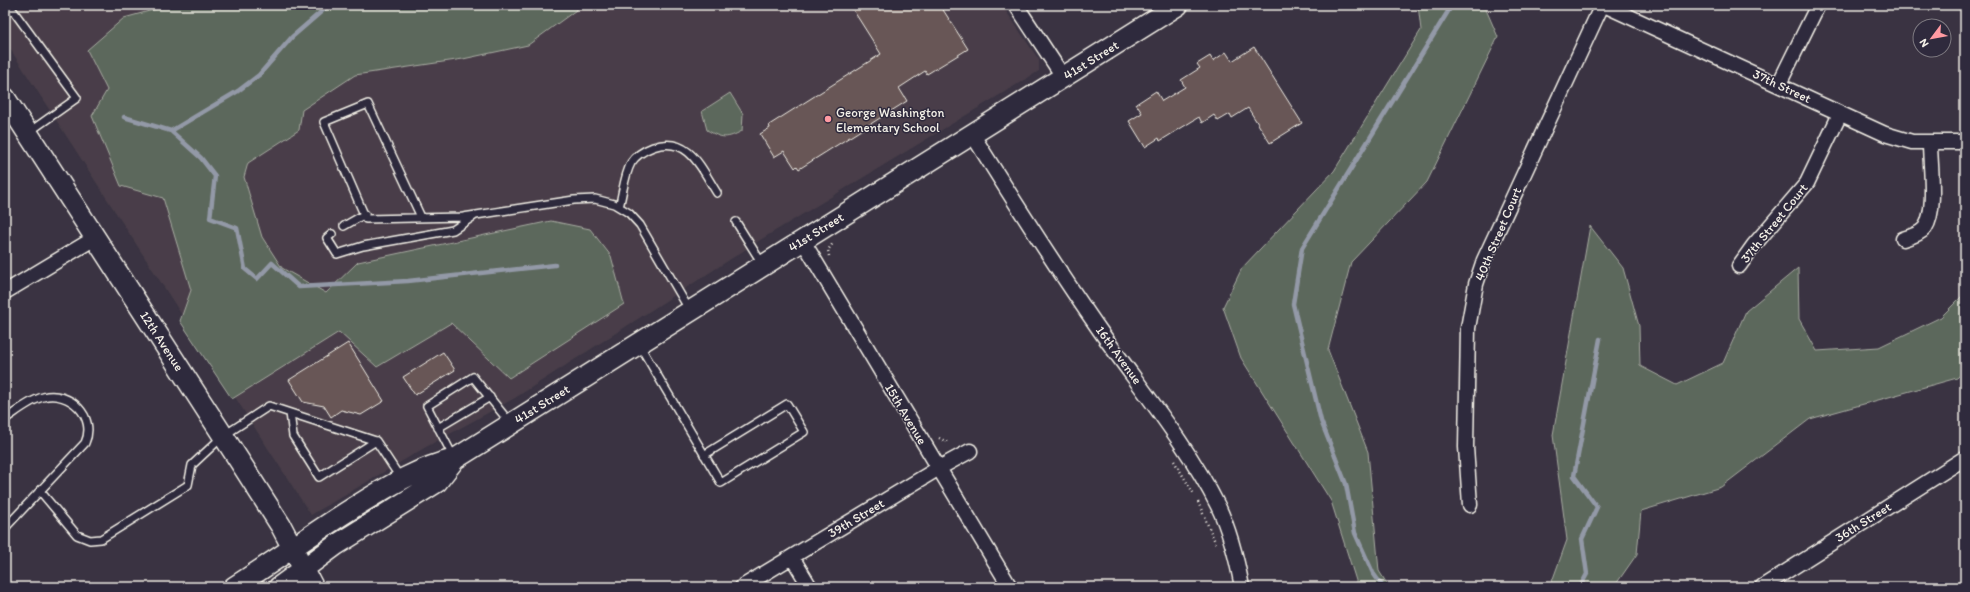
<svg xmlns="http://www.w3.org/2000/svg" width="1970" height="592" viewBox="0 0 1970 592" font-family="Itim,sans-serif">
<rect width="100%" height="100%" fill="#3a3342"/>
<filter id="ink" filterUnits="userSpaceOnUse"><feTurbulence type="fractalNoise" baseFrequency=".025" numOctaves="2"/><feDisplacementMap in="SourceGraphic" scale="8" xChannelSelector="R" yChannelSelector="G"/><feConvolveMatrix kernelMatrix="1 2 1 2 8 2 1 2 1" color-interpolation-filters="sRGB"/></filter>
<g filter="url(#ink)">
<!-- built -->
<path fill="#483e48" d="M5 5H1002L1039 60V71L765 237 515 398 426 447 311 515 5 41Z"/>
<!-- green -->
<path fill="#5c675c" stroke="#a8aca2" d="M171 5H583L528 45 463 59 355 75 302 110 299 130 248 163 244 177 262 237 282 268 326 293 358 262 551 221 590 229 611 256 624 304 509 378 451 323 377 367 339 332 232 399 180 321 191 290 163 198 121 186 92 116 107 90 87 50 124 18Z
M1418 5H1484L1498 37 1427 182 1351 262 1328 350 1368 452 1379 571 1389 587H1358L1331 501 1241 358 1223 307 1242 268 1334 171 1421 30Z
M730 93 743 114 742 131C727 139 722 139 707 130L702 111Z
M1590 226 1623 268 1639 326 1640 366 1677 385 1723 363 1746 311 1798 268 1799 319 1817 351 1879 347 1941 317 1965 293V370L1957 378 1810 419 1721 487 1641 511 1637 554 1614 587H1550L1567 540 1553 435Z"/>
<g fill="none" stroke-linecap="round" stroke-linejoin="round">
<!-- stream -->
<path stroke="#9399a7" stroke-width="4.5" d="M124 117 171 131 238 91 259 75 292 37 329 5
M171 131 201 158 215 176 210 218 237 228 245 269 257 279 272 263 299 287 408 281 555 265
M1383 587 1373 573 1355 533 1346 484 1321 421 1293 304 1302 248 1452 5
M1580 587 1587 574 1582 539 1597 507 1574 476 1600 339"/>
</g>
<!-- building -->
<path fill="#685656" stroke="#f4f1e8" d="M850 5H940L968 49 927 74 925 71 899 88 907 101 799 169 797 166 795 168 784 151 774 157 760 134 770 128 769 125 881 54Z
M1254 47 1302 123 1270 143 1248 108 1232 118 1230 114 1218 121 1214 115 1202 123 1199 117 1160 141 1159 138 1145 147 1129 121 1142 113 1136 104 1156 91 1162 101 1185 87 1181 80 1200 68 1197 64 1210 56 1213 61 1226 52 1232 61Z
M348 343 384 401 361 415 341 410 331 417 324 406 303 402 289 380Z
M443 352 455 370 415 395 403 377Z"/>
<g fill="none" stroke-linecap="round" stroke-linejoin="round">
<!-- lane casing -->
<g stroke="#f4f1e8" stroke-width="10">
<path id="lane" d="M9 5 77 98 29 132
M619 207C623 193 624 176 631 163 636 155 645 150 653 147 689 135 701 168 717 193
M421 217 368 104 324 122 366 219 463 217 574 200 595 199 614 204 629 213 640 225 690 311
M736 222 763 265
M344 226 365 214
M332 234 327 238 337 254 363 246 453 230 474 216
M640 346 721 483 804 432 787 404 704 455
M290 413 293 436 319 477 376 441
M5 419C16 412 30 400 43 397 70 390 97 417 85 443L5 528
M438 428 490 397
M454 458 427 406 473 377 511 424
M40 491 77 535 90 540 101 539 188 485 192 465 223 436 269 406 376 441 401 479"/>
</g>
<!-- street casing -->
<g stroke="#f4f1e8" stroke-width="17">
<path id="street" d="M1016 5 1064 78
M1604 5 1885 134 1912 142H1965
M1779 84 1818 5
M972 134C1014 201 1056 268 1101 332 1141 389 1187 444 1218 506 1230 531 1237 560 1242 587
M1903 239C1910 237 1920 234 1925 228 1937 210 1930 165 1930 143
M803 241 1010 587
M1739 266 1754 245 1807 183 1840 114
M5 292 95 238
M1470 505 1466 447 1468 328 1476 284 1484 260 1602 5
M792 557 810 587
M742 587 939 468 970 451
M1762 587 1965 458"/>
</g>
<!-- secondary casing -->
<g stroke="#f4f1e8" stroke-width="23">
<path id="secondary" d="M5 98 244 468 281 526 313 587
M234 587C277 560 318 529 361 503 392 484 419 468 455 459
M279 587 336 545 437 482 455 459 1178 5"/>
</g>
<!-- path -->
<path stroke="#f4f1e8" stroke-width="2.5" stroke-dasharray="1 3" stroke-linecap="butt" d="M829 256 828 250 833 243
M939 438 947 442
M1174 461 1194 494
M1198 502 1216 544"/>
<!-- lane -->
<use href="#lane" stroke="#2f2a3d" stroke-width="7"/>
<!-- street -->
<use href="#street" stroke="#2f2a3d" stroke-width="14"/>
<!-- secondary -->
<use href="#secondary" stroke="#2f2a3d" stroke-width="20"/>
</g>
</g>
<!-- markers -->
<circle fill="#ff9aa2" stroke="#2f2a3d" stroke-width="1.5" cx="828" cy="119" r="4"/>
<g text-anchor="middle" dominant-baseline="central" stroke-width="3" stroke-linejoin="round" paint-order="stroke">
<!-- street labels -->
<g font-size="13" fill="#f4f1e8" stroke="#2f2a3d">
<text transform="translate(1091 60) rotate(-32)">41st Street</text>
<text transform="translate(1782 86) rotate(25)">37th Street</text>
<text transform="translate(1774 223) rotate(-51)">37th Street Court</text>
<text transform="translate(816 232) rotate(-32)">41st Street</text>
<text transform="translate(1498 234) rotate(-67)">40th Street Court</text>
<text transform="translate(162 341) rotate(57)">12th Avenue</text>
<text transform="translate(1119 355) rotate(54)">16th Avenue</text>
<text transform="translate(542 404) rotate(-32)">41st Street</text>
<text transform="translate(906 414) rotate(59)">15th Avenue</text>
<text transform="translate(856 518) rotate(-31)">39th Street</text>
<text transform="translate(1863 522) rotate(-32)">36th Street</text>
</g>
<!-- poi labels -->
<g font-size="13" fill="#f4f1e8" stroke="#2f2a3d" text-anchor="start">
<text x="836" y="112">George Washington<tspan x="836" dy="15">Elementary School</tspan></text>
</g>
</g>
<!-- margin -->
<rect width="1970" height="592" fill="none" stroke="#2f2a3d" stroke-width="20"/>
<rect x="10" y="10" width="1950" height="572" fill="none" stroke="#f4f1e8" stroke-width="1.5" filter="url(#ink)"/>
<!-- north arrow -->
<g transform="translate(1932 38) rotate(238)"><circle r="19" fill="#2f2a3d" stroke="#7e7a81"/>
<path d="M0-3L7 15L0 10L-7 15Z" fill="#ff9aa2"/>
<text y="-6" font-size="11" font-weight="bold" text-anchor="middle" fill="#f4f1e8">N</text>
</g>
</svg>
